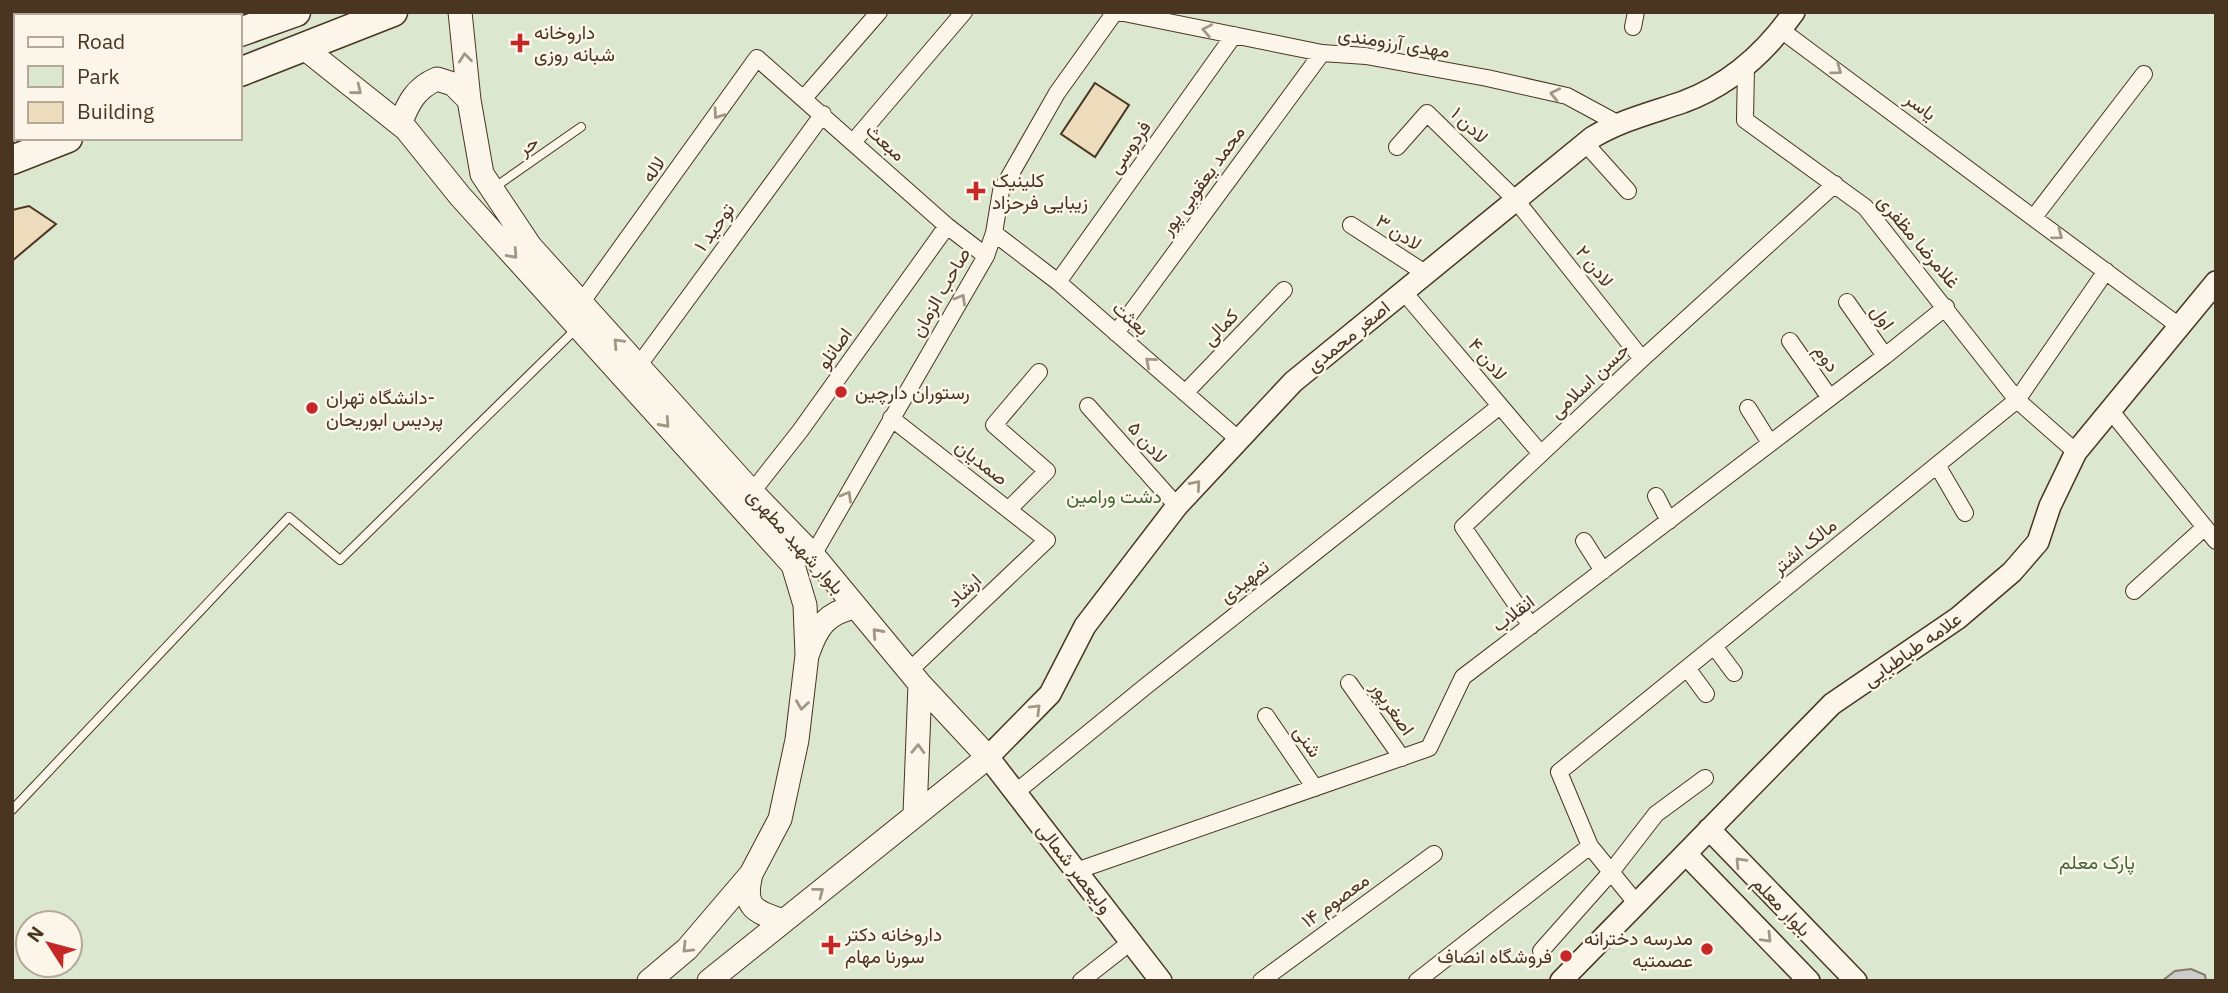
<svg xmlns="http://www.w3.org/2000/svg" width="2228" height="993" viewBox="0 0 2228 993" font-family="'IBM Plex Sans',Vazirmatn,sans-serif">
<rect width="100%" height="100%" fill="#fbf6e9"/>
<!-- green -->
<path fill="#dce7d0" stroke="#887966" stroke-width="2" fill-rule="evenodd" d="M12 12H2216V981H12ZM16 16H240V138H16ZM28 923H70V965H28Z"/>
<!-- water -->
<path fill="#c9cecd" stroke="#887966" stroke-width="2" d="M2191 969 2205 975 2206 981H2162L2175 971Z"/>
<!-- building -->
<path fill="#ecdcbc" stroke="#4a3520" stroke-width="2" d="M1095 83 1129 105 1095 157 1061 134Z
M29 206 56 224 12 261V210Z"/>
<g fill="none" stroke-linecap="round" stroke-linejoin="round">
<!-- service casing -->
<g stroke="#4a3520" stroke-width="10">
<path id="service" d="M495 187 581 127
M12 810 289 517 340 560 577 328"/>
</g>
<!-- minor casing -->
<g stroke="#4a3520" stroke-width="18">
<path id="minor" d="M152 12 154 16
M1119 12 1322 53 1366 56 1487 78 1567 96 1617 123
M1633 27 1636 12
M1781 30 2179 326
M1746 66 1745 120 1865 207 2017 400 2076 452
M804 98 879 12
M854 141 964 12
M1585 143 1628 191
M1397 147 1427 113 1515 199 1642 359
M2034 217 2144 74
M1351 225 1425 273
M994 233 1058 282 1238 439
M1058 282 1234 35
M1403 291 1541 454
M1847 302 1885 356
M581 303 757 58 947 226 986 256
M1116 333 1322 53
M1790 341 1830 398
M639 365 823 114
M1185 393 1284 290
M1088 406 1177 506
M1748 408 1770 443
M2110 410 2216 541
M891 418 1047 540 910 670
M1937 465 1965 513
M752 492 800 431 947 226
M1656 496 1669 521
M1009 509 1047 471 994 425 1039 372
M1584 541 1603 571
M813 555 986 256 994 233 1001 191 1057 93 1115 12
M2134 591 2205 527
M1531 626 1463 527 1642 359 1835 184
M1714 646 1734 673
M1687 668 1706 694
M1349 683 1402 758
M1266 716 1315 788
M1016 792 1146 686 1500 406
M1076 871 1429 748 1463 677 1885 356 1946 307
M1637 904 1590 846 1559 772 2017 400 2106 271
M1541 951 1611 872 1656 814 1705 778
M1081 981 1132 941
M1261 981 1434 854
M1417 981 1590 846"/>
</g>
<!-- tertiary casing -->
<g stroke="#4a3520" stroke-width="24">
<path id="tertiary" d="M1709 829 1856 981
M1686 854 1809 981
M1161 981 988 757 1050 694 1085 626 1177 506 1293 382 1593 137C1622 120 1651 113 1683 102 1729 85 1766 52 1794 12
M1561 981 1832 704 1958 618 2012 572 2038 542 2050 506 2076 452 2216 282"/>
</g>
<!-- secondary casing -->
<g stroke="#4a3520" stroke-width="25">
<path id="secondary" d="M460 12 469 100 482 174 530 246 752 492 813 555 920 684 988 757 709 981
M303 47 406 129 460 196 793 565 805 605 807 655 797 740 780 819 751 874 687 949 649 981
M400 124C408 104 415 88 437 79L453 84 469 100
M808 653C817 627 826 613 855 607
M915 814 920 684
M751 874C743 907 753 911 783 921"/>
</g>
<!-- trunk casing -->
<g stroke="#4a3520" stroke-width="31">
<path id="trunk" d="M240 32 296 12
M240 72 393 12
M12 112 16 111
M12 160 68 138"/>
</g>
<!-- service -->
<use href="#service" stroke="#fbf6e9" stroke-width="8"/>
<!-- minor -->
<use href="#minor" stroke="#fbf6e9" stroke-width="16"/>
<!-- tertiary -->
<use href="#tertiary" stroke="#fbf6e9" stroke-width="21"/>
<!-- secondary -->
<use href="#secondary" stroke="#fbf6e9" stroke-width="23"/>
<!-- trunk -->
<use href="#trunk" stroke="#fbf6e9" stroke-width="28"/>
</g>
<!-- one-way arrows -->
<defs><path id="oneway-chevron" d="M-2-3.5L2.5 0L-2 3.5" fill="none" stroke-width="1.6" stroke-linecap="round" stroke-linejoin="round" transform="scale(1.75)"/></defs>
<g stroke="#a29684">
<use href="#oneway-chevron" transform="translate(1207 30) rotate(-169)"/>
<use href="#oneway-chevron" transform="translate(465 58) rotate(-96)"/>
<use href="#oneway-chevron" transform="translate(1837 70) rotate(36)"/>
<use href="#oneway-chevron" transform="translate(357 90) rotate(39)"/>
<use href="#oneway-chevron" transform="translate(1555 94) rotate(-167)"/>
<use href="#oneway-chevron" transform="translate(718 114) rotate(125)"/>
<use href="#oneway-chevron" transform="translate(2058 235) rotate(37)"/>
<use href="#oneway-chevron" transform="translate(513 254) rotate(48)"/>
<use href="#oneway-chevron" transform="translate(961 299) rotate(-60)"/>
<use href="#oneway-chevron" transform="translate(618 343) rotate(-133)"/>
<use href="#oneway-chevron" transform="translate(1150 362) rotate(-139)"/>
<use href="#oneway-chevron" transform="translate(665 423) rotate(48)"/>
<use href="#oneway-chevron" transform="translate(1196 485) rotate(-49)"/>
<use href="#oneway-chevron" transform="translate(847 496) rotate(-60)"/>
<use href="#oneway-chevron" transform="translate(877 633) rotate(-132)"/>
<use href="#oneway-chevron" transform="translate(802 705) rotate(98)"/>
<use href="#oneway-chevron" transform="translate(1036 709) rotate(-45)"/>
<use href="#oneway-chevron" transform="translate(918 749) rotate(-88)"/>
<use href="#oneway-chevron" transform="translate(1740 862) rotate(-133)"/>
<use href="#oneway-chevron" transform="translate(819 892) rotate(-38)"/>
<use href="#oneway-chevron" transform="translate(1767 938) rotate(46)"/>
<use href="#oneway-chevron" transform="translate(687 948) rotate(135)"/>
</g>
<!-- markers -->
<g fill="#c62828" stroke="#fbf6e9" stroke-width="2.5">
<path d="M516.5 32.5h7v7h7v7h-7v7h-7v-7h-7v-7h7z"/>
<path d="M972.5 180.5h7v7h7v7h-7v7h-7v-7h-7v-7h7z"/>
<circle cx="841" cy="392" r="7"/>
<circle cx="312" cy="408" r="7"/>
<path d="M827.5 934.5h7v7h7v7h-7v7h-7v-7h-7v-7h7z"/>
<circle cx="1707" cy="949" r="7"/>
<circle cx="1566" cy="956" r="7"/>
</g>
<g text-anchor="middle" dominant-baseline="central" stroke-width="5" stroke-linejoin="round" paint-order="stroke">
<!-- poi labels -->
<g font-size="19" fill="#4a3520" stroke="#fbf6e9" text-anchor="start">
<text x="534" y="32">داروخانه<tspan x="534" dy="22">شبانه روزی</tspan></text>
<text x="992" y="180">کلینیک<tspan x="992" dy="22">زیبایی فرحزاد</tspan></text>
<text x="855" y="392">رستوران دارچین</text>
<text x="326" y="397">دانشگاه تهران-<tspan x="326" dy="22">پردیس ابوریحان</tspan></text>
<text x="845" y="934">داروخانه دکتر<tspan x="845" dy="22">سورنا مهام</tspan></text>
<text x="1693" y="938" text-anchor="end">مدرسه دخترانه<tspan x="1693" dy="22">عصمتیه</tspan></text>
<text x="1552" y="956" text-anchor="end">فروشگاه انصاف</text>
</g>
<!-- street labels -->
<g font-size="19" fill="#4a3520" stroke="#fbf6e9">
<text transform="translate(1394 42) rotate(9)">مهدی آرزومندی</text>
<text transform="translate(1921 106) rotate(37)">یاسر</text>
<text transform="translate(1470 125) rotate(44)">لادن ۱</text>
<text transform="translate(886 142) rotate(42)">مبعث</text>
<text transform="translate(528 145) rotate(-35)">حر</text>
<text transform="translate(1129 147) rotate(-55)">فردوسی</text>
<text transform="translate(653 169) rotate(-55)">لاله</text>
<text transform="translate(1202 180) rotate(-54)">محمد یعقوبی پور</text>
<text transform="translate(714 227) rotate(-54)">توحید ۱</text>
<text transform="translate(1399 232) rotate(33)">لادن ۳</text>
<text transform="translate(1919 241) rotate(50)">غلامرضا مظفری</text>
<text transform="translate(1595 266) rotate(51)">لادن ۲</text>
<text transform="translate(940 292) rotate(-60)">صاحب الزمان</text>
<text transform="translate(1883 317) rotate(55)">اول</text>
<text transform="translate(1131 318) rotate(41)">بعثت</text>
<text transform="translate(1220 327) rotate(-46)">کمالی</text>
<text transform="translate(1348 336) rotate(-39)">اصغر محمدی</text>
<text transform="translate(834 348) rotate(-54)">اصانلو</text>
<text transform="translate(1827 358) rotate(55)">دوم</text>
<text transform="translate(1488 359) rotate(50)">لادن ۴</text>
<text transform="translate(1589 380) rotate(-43)">حسن اسلامی</text>
<text transform="translate(1148 442) rotate(49)">لادن ۵</text>
<text transform="translate(982 462) rotate(38)">صمدیان</text>
<text transform="translate(796 541) rotate(48)">بلوار شهید مطهری</text>
<text transform="translate(1804 546) rotate(-39)">مالک اشتر</text>
<text transform="translate(1244 581) rotate(-38)">تمهیدی</text>
<text transform="translate(964 590) rotate(-44)">ارشاد</text>
<text transform="translate(1513 613) rotate(-37)">انقلاب</text>
<text transform="translate(1912 649) rotate(-35)">علامه طباطبایی</text>
<text transform="translate(1393 708) rotate(55)">اصغرپور</text>
<text transform="translate(1308 741) rotate(56)">شنی</text>
<text transform="translate(1075 868) rotate(52)">ولیعصر شمالی</text>
<text transform="translate(1335 900) rotate(-36)">۱۴ معصوم</text>
<text transform="translate(1782 906) rotate(46)">بلوار معلم</text>
</g>
<!-- park labels -->
<g font-size="19" fill="#436837" stroke="#fbf6e9">
<text x="1114" y="496">دشت ورامین</text>
<text x="2097" y="862">پارک معلم</text>
</g>
</g>
<!-- border -->
<rect width="2228" height="993" fill="none" stroke="#4a3520" stroke-width="28"/>
<!-- legend -->
<rect x="14" y="14" width="228" height="126" fill="#fbf6e9" stroke="#b4a999" stroke-width="2"/>
<rect x="28" y="37" width="35" height="10" fill="#fbf6e9" stroke="#b4a999" stroke-width="2"/>
<text x="77" y="49" font-size="21" fill="#4a3520">Road</text>
<rect x="28" y="66" width="35" height="21" fill="#dce7d0" stroke="#b4a999" stroke-width="2"/>
<text x="77" y="84" font-size="21" fill="#4a3520">Park</text>
<rect x="28" y="102" width="35" height="21" fill="#ecdcbc" stroke="#b4a999" stroke-width="2"/>
<text x="77" y="119" font-size="21" fill="#4a3520">Building</text>
<!-- north arrow -->
<g transform="translate(49 944) rotate(306)"><circle r="33" fill="#fbf6e9" stroke="#b4a999" stroke-width="2"/>
<path d="M0-5L12 26L0 18L-12 26Z" fill="#c62828"/>
<text y="-10" font-size="19" font-weight="bold" text-anchor="middle" fill="#4a3520">N</text>
</g>
</svg>
